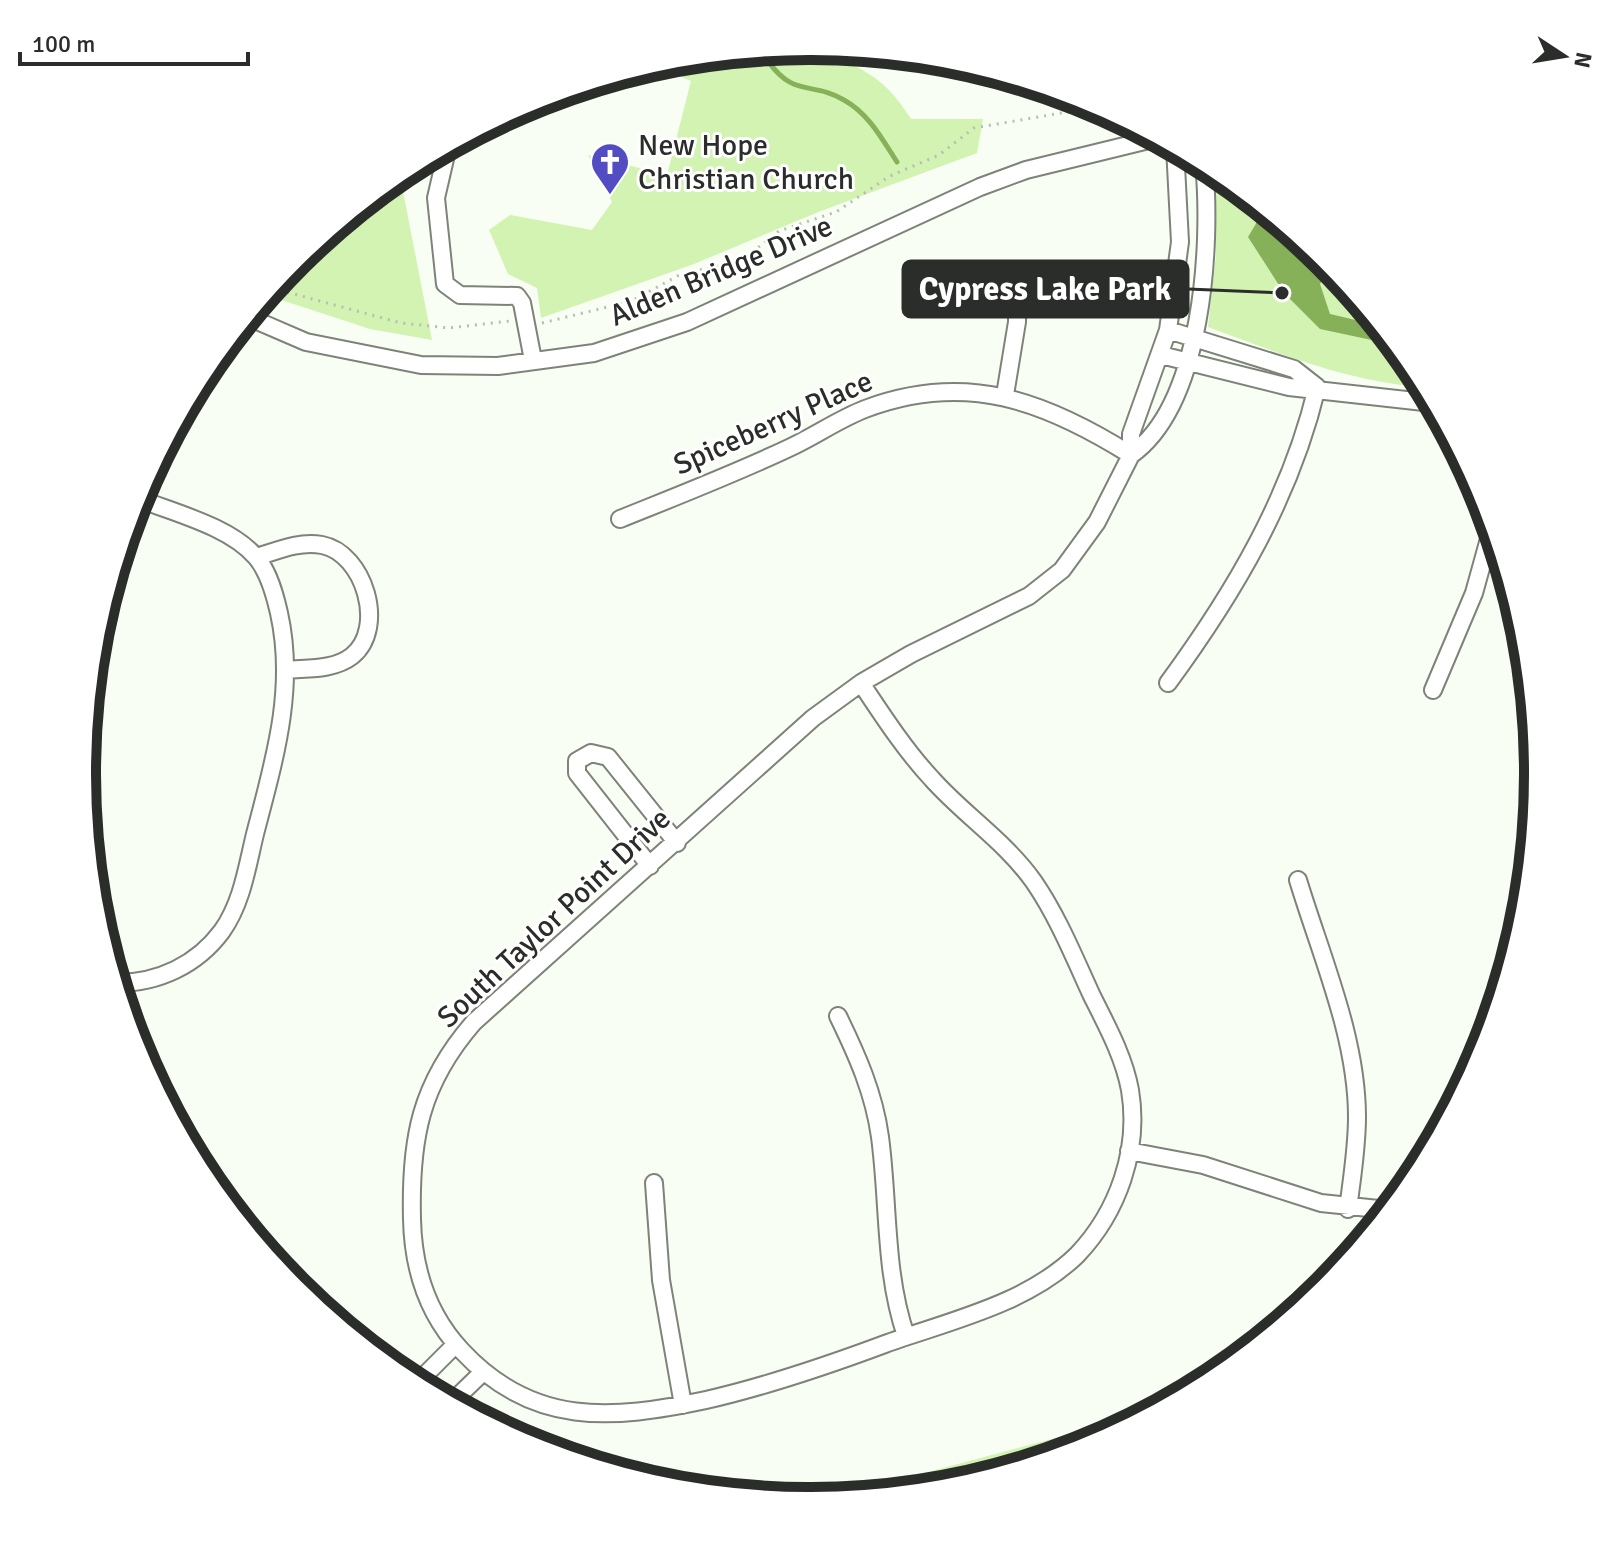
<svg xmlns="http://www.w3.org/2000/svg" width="1620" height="1547" viewBox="0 0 1620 1547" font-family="Signika,sans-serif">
<rect width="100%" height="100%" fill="#f8fef3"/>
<!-- green -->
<path fill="#d2f3b2" d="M807 46C856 66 882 72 911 119H983L977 153 821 211 694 264 541 318 537 288 508 274 489 230 510 215 592 230 612 202 588 155 667 175 691 81 652 65 669 60Z
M1212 168 1325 259 1415 370 1424 387C1348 382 1279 353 1208 327L1216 255Z
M404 170 401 181 432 340 370 329 266 295 296 259Z
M1149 1413 1088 1446 951 1487 810 1501 777 1498 898 1480Z"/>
<!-- water -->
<path fill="#87b159" d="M1264 210 1330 266 1320 284 1330 314 1364 322 1370 314 1395 345 1320 329 1284 293 1248 237Z"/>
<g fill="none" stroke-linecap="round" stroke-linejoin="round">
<!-- stream -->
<path stroke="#87b159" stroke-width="5" d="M744 53 747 58 768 61C794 98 812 81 844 100 869 114 882 139 897 162"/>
<!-- minor casing -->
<g stroke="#7e8379" stroke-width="20">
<path id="minor" d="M448 146 436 198 445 284 460 295 517 296 522 303 533 360
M248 317 306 342 421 365 498 366 594 353 687 322 980 187 1026 170 1157 138
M1168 330 1294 369 1317 387
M1161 355 1289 387 1433 403
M1005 395 1017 322V281
M1131 455C1203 404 1212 245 1204 163
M620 519C677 496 734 474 789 448 815 436 839 419 865 409 966 371 1045 401 1131 455
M257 557C279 550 299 541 322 545 364 553 387 628 352 656 334 670 308 668 287 670
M861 683C883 716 905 750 932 779 964 815 1006 842 1034 882 1058 917 1074 957 1092 996 1107 1026 1124 1057 1130 1090 1140 1150 1118 1212 1077 1255 1027 1304 949 1321 885 1344 826 1366 767 1386 706 1400 612 1420 533 1427 462 1351 427 1314 413 1269 412 1219 410 1139 420 1084 474 1022L813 718 861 683 911 654 1029 596 1062 570 1097 522 1131 455V434L1168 330 1180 242 1175 147
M1168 683C1234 593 1291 497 1317 387
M1433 690 1474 593 1492 528
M650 866 577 773V761L591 753 608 757 677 843
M1298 880C1321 956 1357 1037 1357 1117 1357 1148 1352 1178 1348 1209
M117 983C158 983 197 965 222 931 242 903 247 867 255 834 274 761 296 689 279 613 275 595 269 572 256 557 229 526 174 513 137 498
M838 1016C857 1055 874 1093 880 1137 889 1204 884 1272 906 1336
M1129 1151 1203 1165 1321 1203 1388 1210
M654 1183 661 1280 683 1405
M416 1384 456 1344
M451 1403 483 1372"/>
</g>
<!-- path -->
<path stroke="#b8bdb4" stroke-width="3" stroke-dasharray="2 6" stroke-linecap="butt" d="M272 288 401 323 449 328 510 321
M542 323 632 301 681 274 741 261 779 231 836 212 890 176 939 155 974 128 1067 112 1115 116"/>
<!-- minor -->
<use href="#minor" stroke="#fff" stroke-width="16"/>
</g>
<!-- icons -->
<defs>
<g id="church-pin" transform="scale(2)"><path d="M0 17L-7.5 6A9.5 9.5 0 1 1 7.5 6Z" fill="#534dc4" stroke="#fff"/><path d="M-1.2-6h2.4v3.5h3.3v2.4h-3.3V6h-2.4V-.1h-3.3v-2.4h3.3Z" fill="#fff"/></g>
</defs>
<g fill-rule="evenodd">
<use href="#church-pin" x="610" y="162"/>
</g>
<g text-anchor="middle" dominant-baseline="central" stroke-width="6" stroke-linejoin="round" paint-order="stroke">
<!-- poi labels -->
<g font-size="30" fill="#2a2d29" stroke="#fff" text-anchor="start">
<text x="638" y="145">New Hope<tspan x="638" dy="34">Christian Church</tspan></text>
</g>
<!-- street labels -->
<g font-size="30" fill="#2a2d29" stroke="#fff">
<text transform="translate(721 271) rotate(-23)">Alden Bridge Drive</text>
<text transform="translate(773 423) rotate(-24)">Spiceberry Place</text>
<text transform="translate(554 918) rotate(-43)">South Taylor Point Drive</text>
</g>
</g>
<!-- crop -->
<path d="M0 0H1620V1547H0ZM809 60H811A713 713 0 0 1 1524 773V774A713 713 0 0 1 811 1487H809A713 713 0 0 1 96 774V773A713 713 0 0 1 809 60Z" fill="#fff" fill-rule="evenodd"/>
<path fill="none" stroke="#2a2d29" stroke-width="10" d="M809 60H811A713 713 0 0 1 1524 773V774A713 713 0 0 1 811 1487H809A713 713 0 0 1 96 774V773A713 713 0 0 1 809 60Z"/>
<!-- callouts -->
<path fill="none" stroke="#2a2d29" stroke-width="3" d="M1282 293L1188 289"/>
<circle fill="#2a2d29" stroke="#fff" stroke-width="3" cx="1282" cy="293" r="8"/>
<rect fill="#2a2d29" stroke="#2a2d29" stroke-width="3" x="903" y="261" width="285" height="56" rx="8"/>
<g font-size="32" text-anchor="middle" font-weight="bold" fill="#fff">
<text x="1045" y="300">Cypress Lake Park</text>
</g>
<!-- north arrow -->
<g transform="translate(1564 56) rotate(102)" stroke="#ffffff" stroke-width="6" paint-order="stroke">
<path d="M0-6L14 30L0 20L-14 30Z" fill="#2a2d29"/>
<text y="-12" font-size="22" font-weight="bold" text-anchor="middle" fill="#2a2d29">N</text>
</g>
<!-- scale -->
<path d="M20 52v12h228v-12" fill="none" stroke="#2a2d29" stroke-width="4"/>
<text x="32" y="52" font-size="24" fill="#2a2d29" stroke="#ffffff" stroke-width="6" paint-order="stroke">100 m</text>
</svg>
